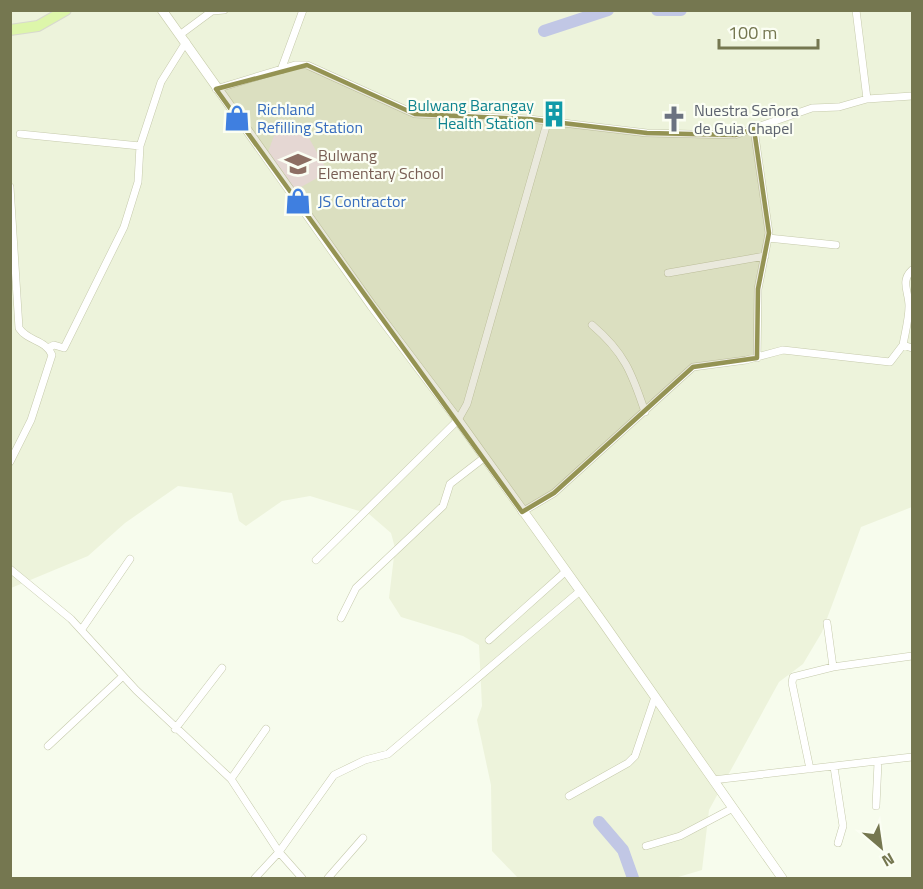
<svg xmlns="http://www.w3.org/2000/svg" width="923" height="889" viewBox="0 0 923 889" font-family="'Titillium Web',sans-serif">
<rect width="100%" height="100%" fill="#f7fced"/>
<!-- residential -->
<path fill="#edf3db" d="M10 11H912V507L861 527 822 632 803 664 779 682 709 810 702 870 675 878H518L492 851 491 785 477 720 482 706 479 645 463 636 401 617 389 598 395 548 391 533 369 514 310 496 282 501 246 526 239 521 232 493 178 486 125 523 88 556 11 588Z"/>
<!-- education -->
<path fill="#f9e9f3" d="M280 119 301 124 328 172 292 192 267 155Z"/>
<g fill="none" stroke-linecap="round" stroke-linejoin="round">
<!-- river -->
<path stroke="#c1c7e5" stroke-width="12" d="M657 10H681
M544 31 608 10
M599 822 623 850 633 878"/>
<!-- street casing -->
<g stroke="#c6caac" stroke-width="8">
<path id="street" d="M856 10 867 99
M181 34 212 11 224 10
M281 70 303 10
M216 89 295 65H307L415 114 529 119 647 133 735 135 812 108 839 107 867 99 912 96
M754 129 769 233 758 289 757 358
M20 134 140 146 161 82 186 42
M10 187 19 328C28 342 45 339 52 355L31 420 10 462
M768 238 836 245
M668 273 765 256
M592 325C624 352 632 373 645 412
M903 345C905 333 909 319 909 306 909 292 900 281 912 270
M48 348 54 345 64 348 124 227 138 182 140 146
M522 512 554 493 693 367 746 360 783 350 890 362 903 345 912 348
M316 560 458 420 467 404 547 123
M10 569 71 619 136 690 231 779 279 852 302 878
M341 618 356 588 443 506 450 484 485 457
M827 623 833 667
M82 629 130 559
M489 640 565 572
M175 729 222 668
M48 746 123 676
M834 767 843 826 838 843
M810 769 792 683 793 677 833 667 912 656
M231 779 266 729
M713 780 912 757
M569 796 628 763 635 756 655 697
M876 806 878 762
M646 846 680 836 733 808
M255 878 279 852 334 775 365 760 388 754 580 591
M328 878 363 838"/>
</g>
<!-- secondary casing -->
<g stroke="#c8cdab" stroke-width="10">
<path id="secondary" d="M162 10 372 306 458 420 604 624 782 878"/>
</g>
<!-- primary casing -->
<g stroke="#d8d9ce" stroke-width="12">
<path id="primary" d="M10 30 38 26 66 10"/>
</g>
<!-- street -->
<use href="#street" stroke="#fff" stroke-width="7"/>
<!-- secondary -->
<use href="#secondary" stroke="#fff" stroke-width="9"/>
<!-- primary -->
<use href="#primary" stroke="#ddf6aa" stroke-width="10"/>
</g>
<!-- marked area -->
<path fill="#949353" fill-opacity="0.2" stroke="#949353" stroke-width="4.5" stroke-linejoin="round" d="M307 65 415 114 529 119 647 133 735 135 754 129 769 233 758 289 757 358 693 367 554 493 522 512 216 89Z"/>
<!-- icons -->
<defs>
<g id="building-bare" transform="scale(2.07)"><path d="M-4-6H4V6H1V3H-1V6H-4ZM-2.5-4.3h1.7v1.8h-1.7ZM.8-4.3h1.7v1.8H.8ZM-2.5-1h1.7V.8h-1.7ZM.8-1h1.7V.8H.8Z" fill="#0f9aa8" stroke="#fbfef3" stroke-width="2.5" paint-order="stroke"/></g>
<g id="shop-bare" transform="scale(2.07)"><path d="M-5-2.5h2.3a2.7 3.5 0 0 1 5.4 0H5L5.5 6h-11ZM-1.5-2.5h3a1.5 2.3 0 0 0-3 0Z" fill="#3f7fe0" stroke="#fbfef3" stroke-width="2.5" paint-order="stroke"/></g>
<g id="church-bare" transform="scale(2.07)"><path d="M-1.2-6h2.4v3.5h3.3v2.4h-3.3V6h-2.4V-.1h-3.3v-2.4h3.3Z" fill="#6b7280" stroke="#fbfef3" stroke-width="2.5" paint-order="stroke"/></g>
<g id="school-bare" transform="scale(2.07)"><path d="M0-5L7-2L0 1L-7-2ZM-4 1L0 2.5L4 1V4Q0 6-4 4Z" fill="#8d6e63" stroke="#fbfef3" stroke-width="2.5" paint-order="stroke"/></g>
</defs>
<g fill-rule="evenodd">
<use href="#building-bare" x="554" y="114"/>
<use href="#shop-bare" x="237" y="118"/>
<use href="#church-bare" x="674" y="119"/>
<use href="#school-bare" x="298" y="164"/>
<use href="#shop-bare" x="298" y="201"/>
</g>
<g text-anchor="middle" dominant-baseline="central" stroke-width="4.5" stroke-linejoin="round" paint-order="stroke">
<!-- culture labels -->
<g font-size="16" fill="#0d838f" stroke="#fbfef3" text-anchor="end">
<text x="534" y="105">Bulwang Barangay<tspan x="534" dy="18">Health Station</tspan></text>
</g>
<!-- shop labels -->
<g font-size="16" fill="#366cbe" stroke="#fbfef3" text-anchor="start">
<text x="257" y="109">Richland<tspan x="257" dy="18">Refilling Station</tspan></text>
<text x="318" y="201">JS Contractor</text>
</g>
<!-- worship labels -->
<g font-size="16" fill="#5b616d" stroke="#fbfef3" text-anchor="start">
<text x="694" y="110">Nuestra Señora<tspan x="694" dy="18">de Guia Chapel</tspan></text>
</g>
<!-- education labels -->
<g font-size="16" fill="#785e54" stroke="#fbfef3" text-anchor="start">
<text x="318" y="155">Bulwang<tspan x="318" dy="18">Elementary School</tspan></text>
</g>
</g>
<!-- border -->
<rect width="923" height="889" fill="none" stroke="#757750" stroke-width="24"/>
<!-- north arrow -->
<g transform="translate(881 847) rotate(151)" stroke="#fbfef3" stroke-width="4.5" paint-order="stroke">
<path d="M0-4.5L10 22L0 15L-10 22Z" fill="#757750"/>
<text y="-9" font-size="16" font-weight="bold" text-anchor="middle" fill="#757750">N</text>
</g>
<!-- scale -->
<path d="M719 39v9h99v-9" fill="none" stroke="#757750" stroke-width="3"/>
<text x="728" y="39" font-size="18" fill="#757750" stroke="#fbfef3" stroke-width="4.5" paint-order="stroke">100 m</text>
</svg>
